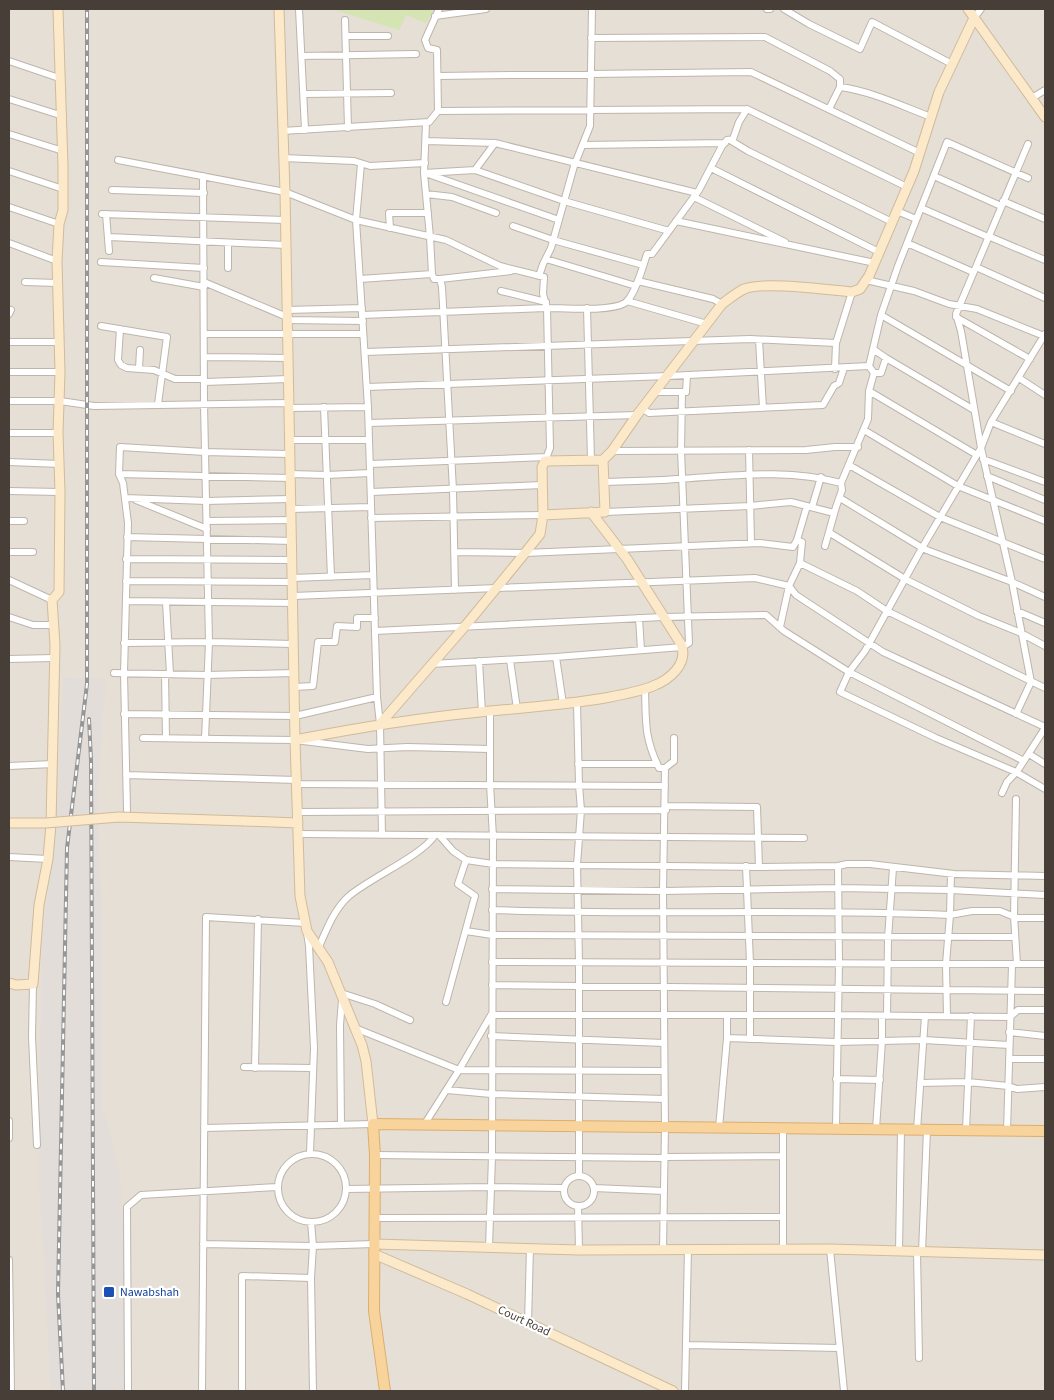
<svg xmlns="http://www.w3.org/2000/svg" width="1054" height="1400" viewBox="0 0 1054 1400" font-family="'Source Sans 3',sans-serif">
<rect width="100%" height="100%" fill="#f3eee8"/>
<!-- residential -->
<path fill="#e6dfd6" d="M9 9H1045V1391H9Z"/>
<!-- industrial -->
<path fill="#e2ddd9" d="M63 677 106 679 97 806 103 926V1109L120 1170 127 1309 124 1391H51L39 1187 40 1073 42 943 57 815Z"/>
<!-- green -->
<path fill="#d4e4b3" d="M338 9H434L426 23 406 15 399 30 338 11Z"/>
<g fill="none" stroke-linecap="round" stroke-linejoin="round">
<!-- street casing -->
<g stroke="#beb5ab" stroke-width="8">
<path id="street" d="M299 9 305 130
M767 9H770
M784 9 809 24 860 49 872 22 952 64
M435 16 486 9
M974 18 981 9
M345 20 348 128
M346 36H388
M591 38 765 37 830 71 840 79V87L829 109
M302 56 416 54
M9 61 59 78
M438 76 751 72 920 153
M840 87C871 91 902 106 931 117
M304 94 391 93
M1032 98 1045 90
M9 99 63 116
M438 111 747 109 907 187
M426 123 424 173 430 237 432 274 434 279H440L442 287 453 490 455 590
M282 131 429 122 438 111 437 50 428 48 425 40 439 9
M9 134 63 151
M730 140 748 151 892 222
M426 141 495 143 697 193
M583 145 725 143
M283 158 354 161 370 166 425 163
M118 160 285 192 356 220 446 240 500 266 544 277 543 294 547 308 550 448 545 461
M361 164 356 220 368 407 377 697 380 724 382 835
M711 168 879 252
M475 170 495 143
M9 171 63 189
M424 173 475 170 564 201 669 231
M428 174 559 220
M203 176 204 404 209 642 205 739
M934 176 1001 206
M112 190 204 193
M426 194 452 197 496 213
M694 197 785 242
M1003 201 1045 219
M9 207 59 224
M921 208 988 237
M897 211 916 219
M102 214 286 220
M106 214 109 251
M676 221 875 263
M513 226 553 240 643 265
M390 228 389 213H428
M988 236 1045 260
M109 237 286 245
M9 243 57 261
M228 243V268
M907 243 973 272
M546 259 636 286
M101 262 204 268
M976 267 1045 298
M539 276 543 264 551 248 574 166 590 126 592 9
M154 278 204 287
M360 279 432 274
M440 279 511 271
M866 280 914 291 949 304 977 309 1044 336
M638 281 713 299 722 304
M25 282 58 283
M204 282 287 317
M501 291 546 302
M627 301 707 324
M587 308 591 460
M287 310 362 308
M9 314 11 310
M362 315C423 313 485 310 546 308 564 308 610 312 625 303 635 296 643 266 647 254H652L699 190 722 146 727 140 733 139 739 122 747 109
M881 315 1011 391
M956 317 1030 359
M287 320 363 321
M101 326 167 337 158 404
M120 329 118 360 121 365 127 368 154 370 175 379H204
M204 334H363
M1045 334 991 422 981 448 922 548 865 651 849 672 840 692 936 738 1016 772 1045 789
M759 340 763 408
M9 342H59
M873 349 886 358 974 410
M365 352 750 339 836 343
M204 357 288 358
M869 366 881 315 898 266 947 142 1028 178
M139 369 140 350
M835 369 836 343 852 292
M9 372H60
M1019 378 1045 395
M204 382 288 379
M367 387 668 376 869 366 874 373
M869 391 977 455
M655 392H686L687 375
M9 401H60L94 406 289 403
M324 407 331 577
M289 408 368 407
M643 409 649 413 823 405 834 386 839 383 844 368
M991 422 1045 444
M369 423 637 415
M864 430 958 486 1045 521
M9 433H58
M290 440H369
M749 450 751 543
M612 451 806 450 835 447H858
M983 459 1045 482
M9 462 60 464
M370 464 547 457
M849 465 940 517 1045 559
M119 474 291 478
M291 474 327 475 370 473
M987 476 1045 500
M603 482C628 481 652 481 677 479 731 476 788 468 841 483
M9 491 60 492
M371 492 542 485
M125 498 206 501 291 499
M840 498 924 549 1012 582 1045 597
M136 500 207 529
M812 507 821 477
M291 509 371 507
M605 512 750 506 791 502 834 513
M371 518 543 515
M9 521H24
M207 521 292 520
M830 533 905 579 979 616 1021 633 1045 646
M127 537 292 541
M825 546 836 507 842 490 841 483 868 419 869 391 874 373H881L886 358
M9 552H33
M454 552 525 553 760 543 793 547 797 540
M126 559 292 560
M800 563 857 591 887 611 1045 688
M292 578 373 575
M9 580 52 600
M126 581 293 582
M293 596 755 578 789 586 796 595 883 652 1045 727
M126 601 293 603
M166 602 170 674
M1017 611 1045 623
M9 617 33 625H52
M639 618 641 650
M780 627 789 586 800 563 802 542 797 540 807 506
M375 631 663 617 766 615 784 631 849 672 1024 761
M124 643 209 642 293 644
M556 657 563 704
M9 659 53 658
M510 660 517 709
M479 661 482 712
M431 664 556 657 682 647 689 643 681 451 682 393
M114 673 207 675 294 673
M165 674 166 738
M294 687 313 686 318 642H335L337 626 357 627V618H375
M645 689C646 722 644 737 659 768H665L663 891 665 1128 663 1249
M577 703 579 785 581 810 577 865 579 962V1175
M124 714 295 716 377 697
M1016 714 1031 682 1012 582 981 448 961 331 956 314 1028 144
M143 738 295 740 368 749 407 747 490 749
M1029 754 1045 764
M578 764H657
M9 766 53 764
M665 768 674 761V738
M126 775 297 780
M297 784 665 786
M1002 793 1007 782 1018 770 1045 728
M1016 799 1014 916 1017 964
M666 806 757 807 759 867
M127 810 124 673 128 523 123 483 119 474 120 447 205 452 290 454
M298 812 666 810
M299 834 804 838
M439 835 453 851 466 860 493 864 759 867 838 866 839 963 836 1128
M9 857 48 859
M746 866 750 963V1039
M838 866 847 864H870L954 874 1045 876
M951 874 950 915 972 911H1000L1017 918H1045
M492 889 663 891 838 888 950 890 1045 895
M492 910C645 916 797 908 950 915L946 964 947 1016
M466 931 492 935 1015 937
M307 933 309 946 314 1048 310 1153
M318 949C326 931 334 909 349 896 370 878 423 855 435 835
M492 962 1045 964
M33 984 32 1037 37 1145
M492 985 1045 991
M341 993 375 1004 410 1020
M446 1002 475 896 458 884 466 860
M887 1016 888 938 893 868
M355 1028 459 1070 664 1071
M1009 1032 1045 1036
M491 1036 664 1043
M727 1038 836 1042 924 1040 1009 1045
M1009 1059H1045
M244 1067 313 1068
M255 1068 258 919
M836 1079 880 1080
M920 1083 968 1082 1008 1086 1017 1089 1045 1087
M447 1090 491 1094 665 1099
M9 1121V1138
M341 1124 340 1025 342 1000
M424 1125 459 1070 491 1015H837L1010 1017 1018 1010H1045
M204 1128 373 1124
M719 1128 727 1038V1015
M783 1128V1249
M876 1129 882 1041V1016
M917 1130 925 1016
M966 1130 971 1016
M1007 1131 1012 965
M278 1188a34 34 0 1 1 68 0a34 34 0 1 1-68 0Z
M375 1155 665 1158
M665 1157 783 1156
M564 1191a15 15 0 1 1 30 0a15 15 0 1 1-30 0Z
M594 1188 664 1191
M346 1189 491 1187 564 1188
M578 1206 579 1250
M373 1218 783 1217
M311 1222 313 1246 311 1278 313 1391
M203 1244 313 1246 374 1244
M489 1247 492 1156 493 837 490 784V711
M830 1249 844 1391
M899 1252 901 1130
M917 1252 919 1358
M922 1252 927 1130
M9 1260 11 1391
M528 1323 530 1248
M686 1345 840 1348
M128 1391 127 1207 141 1195 277 1187
M202 1391 206 917 305 923
M242 1391V1276L311 1278
M685 1391 688 1248"/>
</g>
<!-- secondary casing -->
<g stroke="#d0bb9a" stroke-width="11">
<path id="secondary" d="M279 9 285 192 295 740 300 896 307 931 328 962 362 1045 366 1061 373 1124
M968 9 1045 117
M603 460 605 512 543 515 542 467 545 461 603 460 612 451 637 415 722 304C729 299 736 293 744 289 764 281 828 290 852 292L860 289 869 276 914 171 939 92 974 18
M380 724 466 625 525 553 540 534 543 515
M295 740C356 728 418 718 480 712 522 708 563 705 605 698 621 695 638 692 653 686 669 680 689 664 681 644L627 559 591 512
M244 821 298 823
M9 983 16 985 33 984 39 905 48 859 51 824 55 645 52 600 59 592 60 492 58 433 60 372 57 261 59 224 63 210V167L58 9
M374 1244 579 1250 830 1249 1045 1255
M374 1254 467 1294 673 1391"/>
</g>
<!-- primary casing -->
<g stroke="#dcae6d" stroke-width="12">
<path id="primary" d="M385 1391 374 1311 375 1155 373 1124 1045 1131"/>
</g>
<!-- street -->
<use href="#street" stroke="#fff" stroke-width="6"/>
<!-- secondary -->
<use href="#secondary" stroke="#fbe9c9" stroke-width="9"/>
<!-- primary -->
<use href="#primary" stroke="#f8d39c" stroke-width="10"/>
<!-- rail casing -->
<g stroke="#969696" stroke-width="4">
<path id="rail" d="M89 719 91 760 94 1391
M63 1391 58 1294 67 848 87 684V9"/>
</g>
<!-- rail -->
<use href="#rail" stroke="#fff" stroke-width="2" stroke-dasharray="5.5" stroke-linecap="butt"/>
<!-- secondary-bridge casing -->
<g stroke="#d0bb9a" stroke-width="11" stroke-linecap="butt">
<path id="secondary-bridge" d="M9 823H46L119 817 244 821"/>
</g>
<!-- secondary-bridge -->
<use href="#secondary-bridge" stroke="#fbe9c9" stroke-width="9"/>
</g>
<!-- markers -->
<rect fill="#1a4fb4" stroke="#fff" stroke-width="2" x="103" y="1286" width="12" height="12" rx="2.5"/>
<g text-anchor="middle" dominant-baseline="central" stroke-width="4.5" stroke-linejoin="round" paint-order="stroke">
<!-- transit labels -->
<g font-size="12" fill="#164399" stroke="#fff" text-anchor="start">
<text x="120" y="1292">Nawabshah</text>
</g>
<!-- street labels -->
<g font-size="12" fill="#463e37" stroke="#fff">
<text transform="translate(524 1321) rotate(25)">Court Road</text>
</g>
</g>
<!-- border -->
<rect width="1054" height="1400" fill="none" stroke="#463e37" stroke-width="20"/>
</svg>
